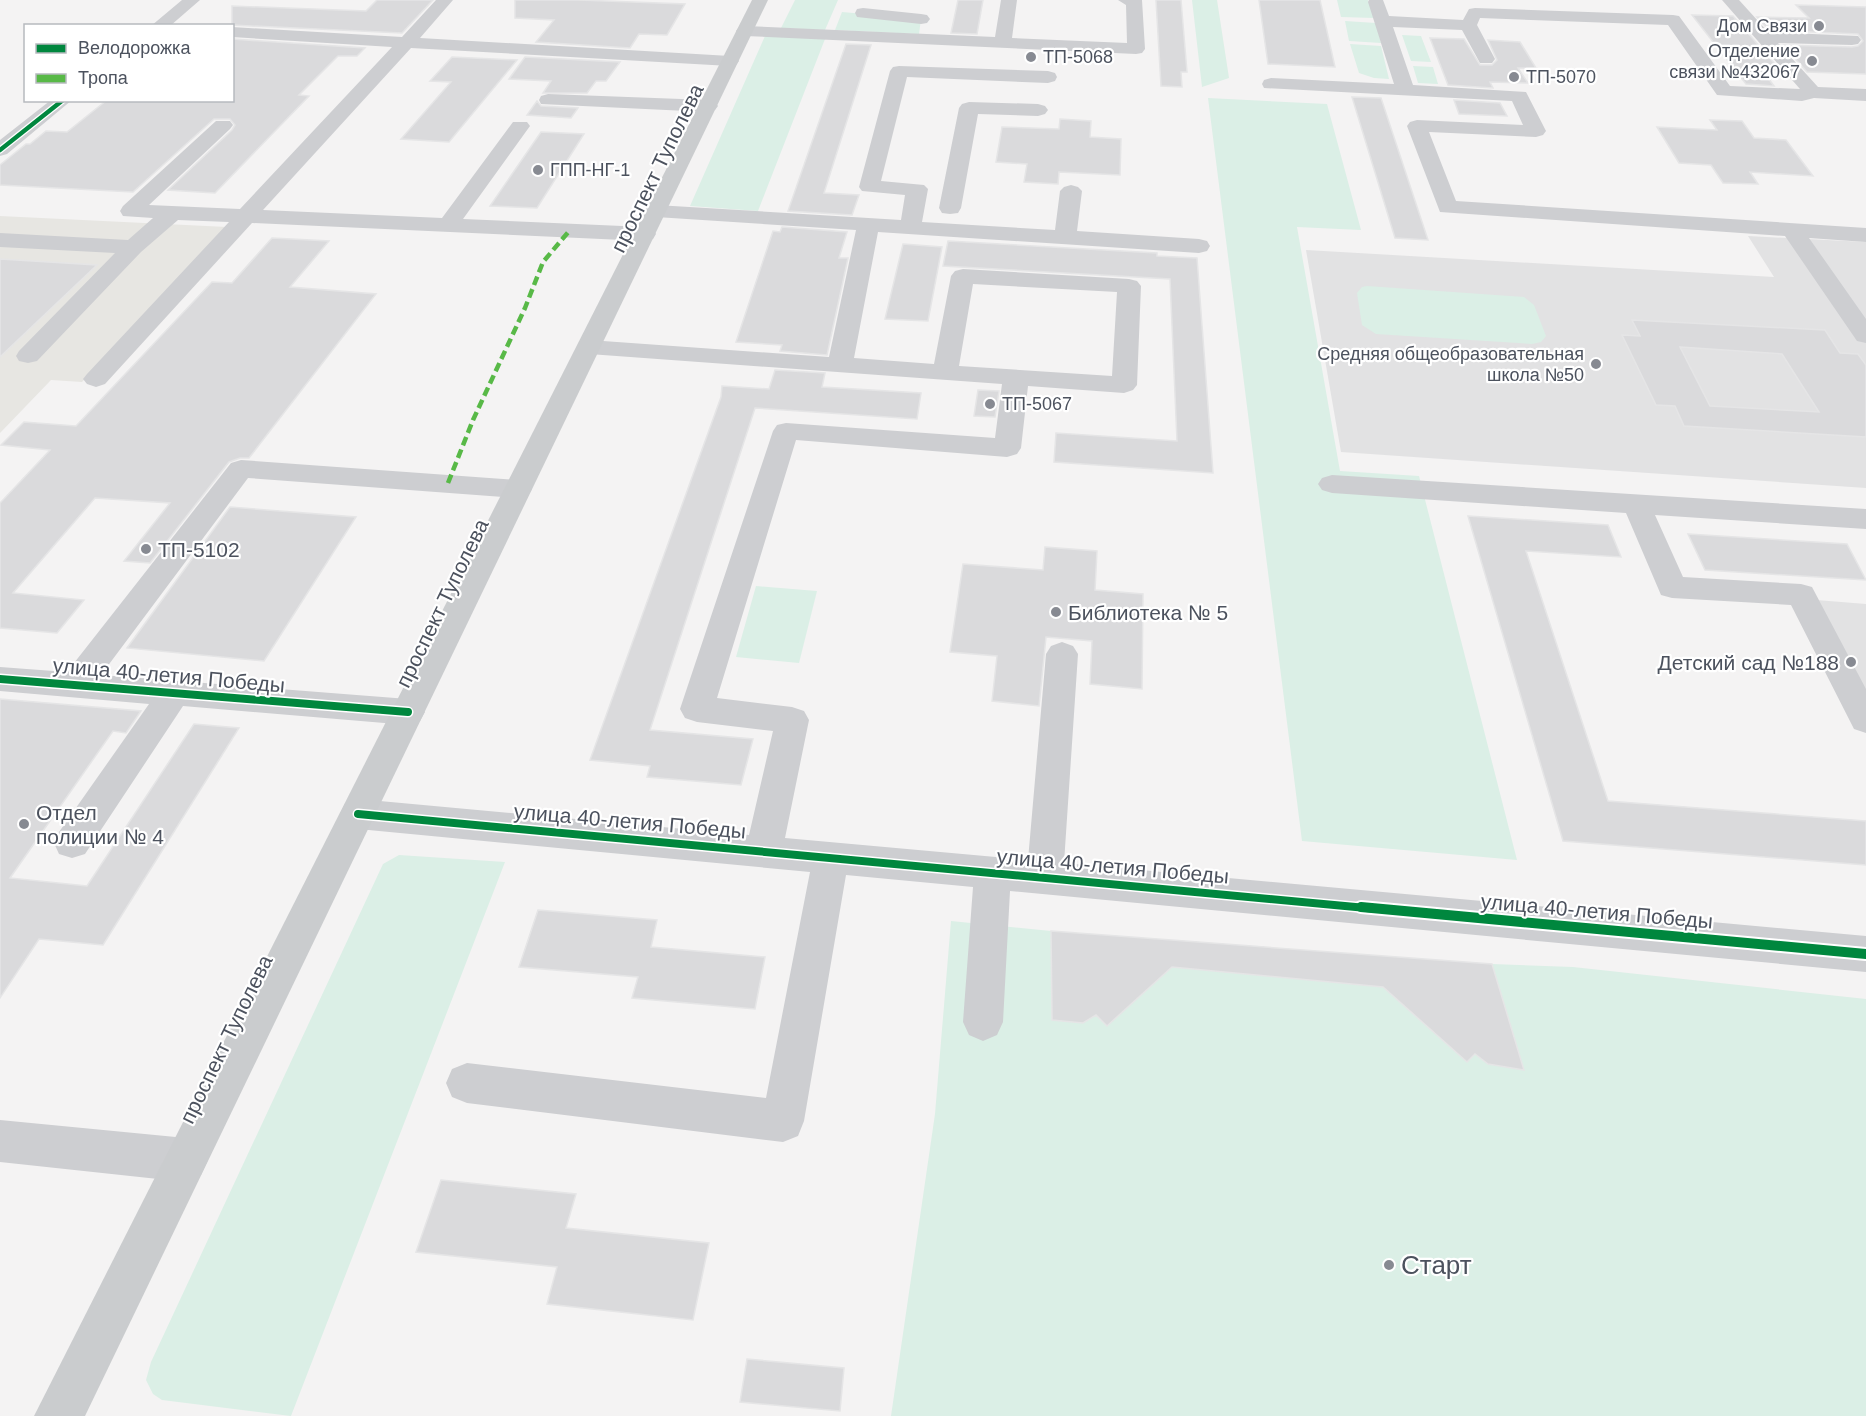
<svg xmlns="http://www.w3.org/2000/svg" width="1866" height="1416" viewBox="0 0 1866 1416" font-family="Arial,sans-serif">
<rect width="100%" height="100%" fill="#f4f3f3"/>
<!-- commercial -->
<path fill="#e7e6e2" d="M0 216 227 227 82 382 51 380 0 433Z"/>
<!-- education -->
<path fill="#e2e2e3" d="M1748 236 1866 242V488L1341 452 1306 250 1774 277Z
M1804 599 1866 604V720Z"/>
<!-- green -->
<path fill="#dbefe6" d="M795 0H838L825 30 781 28Z
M1192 0H1217L1229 78 1202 87Z
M1337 0H1368L1374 18 1341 17Z
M842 12 921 19 919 34 835 30Z
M1345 21 1376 23 1381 43 1349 41Z
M1402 35 1421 36 1431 62 1411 61Z
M765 36 825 39 758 211 690 206Z
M1350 44 1381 46 1389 79 1374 78 1359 73Z
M1413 66 1433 67 1438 84 1418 83Z
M1208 98 1327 104 1361 230 1297 227 1340 471 1419 476 1517 860 1302 841Z
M1367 286 1524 297 1534 305 1546 336 1541 342 1532 344 1376 334 1362 325 1357 293 1362 287Z
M756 586 817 591 799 663 736 657Z
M399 855 505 862 291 1416 162 1400 153 1394 146 1380 151 1362 383 864Z
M951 921 1051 931 1492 964 1573 967 1866 999V1416H891L935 1114Z"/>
<!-- building -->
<path fill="#dadadc" stroke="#e5e5e6" stroke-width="1.5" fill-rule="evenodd" d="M377 0H433L402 33 232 25V6L366 11Z
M515 0H579L685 4 667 35 639 34 630 48 536 42 554 20 515 18Z
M958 0H983L977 34 951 33Z
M1156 0H1181L1187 72H1181L1182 87 1161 86Z
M1259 0H1320L1335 67 1268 64Z
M1796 5 1866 7V74L1807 72 1783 45 1852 47 1858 46 1863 41 1858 34 1769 30 1757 17 1809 18Z
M1692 15 1733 16 1781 71 1762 70 1774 86 1746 84Z
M1430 38 1464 39 1480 65H1492L1497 60 1488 40 1520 42 1536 68H1518L1528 83 1490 82 1493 88 1448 85Z
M232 39 365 48 357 56H338L299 95 309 96 215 193 168 190 232 130 235 125 230 119H214L133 192 0 185V165L26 144H30L46 131 67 132 107 100H232Z
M846 44 871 45 824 193 859 195 852 215 788 211Z
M452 57 517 60 449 142 401 139 451 82 430 81Z
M525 57 620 62 606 81H596L587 93H543L551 81 509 79Z
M1352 97 1381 98 1428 240 1395 238Z
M1454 100 1500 103 1507 116 1459 114Z
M537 101 541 106 578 108 571 118 527 115Z
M1060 119 1091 121 1090 137 1121 139 1120 175 1059 172 1058 184 1024 182 1027 164 996 162 1002 127 1059 129Z
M1710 120 1742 121 1754 138 1786 140 1813 176 1750 172 1758 184 1723 183 1711 165 1679 163 1657 127 1717 130Z
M541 132 584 134 537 208 490 206Z
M782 227 847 232 839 258H848L827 355 780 351 782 345 736 342 773 231 780 232Z
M272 238 329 241 290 287 376 294 249 458H240L229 462 150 563 124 561 170 503 95 498 13 593 84 600 57 633 0 628V503L50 450 1 445 24 422 76 426 212 282 232 283Z
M948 241 1157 253V256L1197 258 1213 473 1054 462 1056 433 1177 441 1170 279 943 266Z
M903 244 942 247 928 321 885 319Z
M0 259 97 265 0 357Z
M1632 320 1825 330 1840 353 1858 354 1866 365V437L1684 426 1675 406 1656 405 1622 335 1640 336ZM1680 347 1782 354 1819 412 1710 406Z
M775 370 825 373 822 387 921 393 917 419 755 408 650 730 753 739 741 785 647 777 650 766 590 760 721 397 722 386 769 389Z
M978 390 999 391 995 417 974 416Z
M230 507 356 517 264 661 127 648Z
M1468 516 1608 525 1621 557 1526 551 1608 801 1866 821V865L1563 841Z
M1688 534 1847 544 1866 580 1705 570Z
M1045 547 1097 551 1095 590 1143 594 1142 689 1090 684 1092 641 1046 637 1039 706 992 701 997 656 950 652 963 564 1043 570Z
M0 699 141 711 126 733 113 731 10 878 87 886 194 724 239 728 103 945 39 939 0 998Z
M538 910 657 920 651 947 765 957 755 1009 632 998 638 977 519 967Z
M1051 931 1492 964 1524 1070 1488 1064 1475 1054 1467 1062 1383 987 1172 967 1107 1026 1096 1015 1083 1023 1052 1020Z
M441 1180 576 1194 566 1228 709 1243 693 1320 547 1304 557 1267 416 1252Z
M747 1359 844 1368 840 1411 740 1402Z"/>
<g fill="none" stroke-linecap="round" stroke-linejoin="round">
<!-- minor -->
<path fill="#cdced1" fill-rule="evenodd" d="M182 0H200L170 26H151Z
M436 0H453L420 38 730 56 736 57 739 61 736 65 730 66 411 48 263 210 442 218 513 122H527L530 126 463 219 645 227 653 229 656 234 653 239 645 241 252 223 105 384 96 387 87 384 83 379 87 374 229 222 178 220 141 252 37 361 28 363 19 361 16 356 19 351 115 253 0 247V233L128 240 153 218 123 216 120 211 123 206 216 121H230L233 125 230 129 149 205 240 209 392 47 232 37V27L402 37Z
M1001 0H1017L1012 38 1127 43 1126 5 1118 0H1142L1145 49 1142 53 1136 54 745 36 739 35 736 31 739 27 745 26 995 37Z
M1369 0H1383L1389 16 1463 20 1469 9 1475 8 1673 15 1679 16 1730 86 1800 89 1722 0H1739L1768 32 1858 36 1861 40 1858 44 1852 45 1778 43 1818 87 1866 89V101L1814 98 1802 101 1717 95 1668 25 1480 18 1477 25 1495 59 1492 63H1480L1462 30 1393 27 1413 85 1526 92 1546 131 1543 135 1536 137 1429 132 1456 201 1866 228V242L1809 238 1866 319V343L1857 341 1785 236 1440 212 1407 126 1410 122 1417 120 1523 125 1512 101 1264 88 1262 84 1264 80 1271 78 1394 84 1368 2Z
M863 8 921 14 927 15 930 19 927 23 921 24 857 17 855 13 857 9Z
M899 66 1048 71 1055 73 1057 77 1055 81 1048 83 907 77 881 181 924 185 928 189 922 222 1055 230 1060 191 1064 187 1071 185 1078 187 1082 191 1077 231 1199 239 1207 241 1210 246 1207 251 1199 253 878 232 854 358 934 364 951 276 955 271 963 269 1129 279 1137 281 1141 286 1137 385 1133 390 1124 393 1028 386 1021 448 1017 454 1007 457 796 440 717 698 792 707 804 711 809 720 785 838 1028 860 1046 654 1051 646 1062 642 1073 646 1078 654 1064 863 1866 936V972L1010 891 1003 1022 997 1035 983 1041 969 1035 963 1022 973 887 846 875 804 1121 798 1136 783 1142 467 1103 452 1097 446 1083 452 1069 467 1063 766 1098 810 872 358 829 345 824 340 814 345 804 358 799 749 835 773 731 697 722 685 718 680 709 773 431 777 425 786 423 995 438 1002 384 589 354 580 352 577 347 580 342 589 340 829 357 856 230 656 217 648 216 645 211 648 206 656 205 901 220 905 195 862 191 859 187 890 71 893 67ZM973 284 1117 292 1112 376 959 366Z
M548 94 708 100 715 102 718 106 715 110 708 112 541 104 539 100 541 96Z
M51 100H72L7 154 0 156V140Z
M969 102 1038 104 1045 106 1048 110 1045 114 1038 116 978 114 961 208 958 213 950 214 942 213 939 208 959 108 962 104Z
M241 460 518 480 528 482 532 489 528 496 518 498 248 478 101 675 408 699 420 703 425 712 420 721 408 725 183 706 85 854 72 858 59 854 54 843 59 832 149 704 0 691V667L67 672 231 463Z
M1332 475 1866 509V529L1655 515 1683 577 1801 584 1812 587 1866 689V733L1854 729 1791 605 1672 598 1661 595 1626 513 1332 493 1322 490 1318 484 1322 478Z
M0 1120 186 1138 201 1145 208 1160 201 1175 186 1182 0 1162Z"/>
<!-- major -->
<path fill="#caccce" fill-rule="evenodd" d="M752 0H768L85 1416H34Z"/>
<!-- quiet -->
<path stroke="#58b947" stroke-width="4.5" stroke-dasharray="9 4.5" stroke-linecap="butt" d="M448 483 473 420 525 308 543 262 570 230"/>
<!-- cycleway-far2 casing -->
<g stroke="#fff" stroke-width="7">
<path id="cycleway-far2" d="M0 150 63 100"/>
</g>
<!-- cycleway-far1 casing -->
<g stroke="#fff" stroke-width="11">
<path id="cycleway-far1" d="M0 679 408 712
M358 814 1377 909"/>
</g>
<!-- cycleway casing -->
<g stroke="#fff" stroke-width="14">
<path id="cycleway" d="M1361 907 1866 954"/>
</g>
<!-- cycleway-far2 -->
<use href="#cycleway-far2" stroke="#00873e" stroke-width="4.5"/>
<!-- cycleway-far1 -->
<use href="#cycleway-far1" stroke="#00873e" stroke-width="8"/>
<!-- cycleway -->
<use href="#cycleway" stroke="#00873e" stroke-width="10"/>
</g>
<!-- markers -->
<g fill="#878a92" stroke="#fff" stroke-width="2">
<circle cx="1819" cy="26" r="6"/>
<circle cx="1031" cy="57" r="6"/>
<circle cx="1812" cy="61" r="6"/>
<circle cx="1514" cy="77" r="6"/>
<circle cx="538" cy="170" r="6"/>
<circle cx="1596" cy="364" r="6"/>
<circle cx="990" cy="404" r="6"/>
<circle cx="146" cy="549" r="6"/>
<circle cx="1056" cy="612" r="6"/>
<circle cx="1851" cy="662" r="6"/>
<circle cx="24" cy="824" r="6"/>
<circle cx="1389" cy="1265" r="6"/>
</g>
<g text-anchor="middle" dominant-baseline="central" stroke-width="4.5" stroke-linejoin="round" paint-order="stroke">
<!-- far-poi labels -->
<g font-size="18" fill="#4c525e" stroke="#fff" text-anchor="start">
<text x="1807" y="26" text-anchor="end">Дом Связи</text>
<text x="1800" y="51" text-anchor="end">Отделение<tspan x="1800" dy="21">связи №432067</tspan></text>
<text x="1043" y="57">ТП-5068</text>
<text x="1526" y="77">ТП-5070</text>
<text x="550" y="170">ГПП-НГ-1</text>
<text x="1584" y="354" text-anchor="end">Средняя общеобразовательная<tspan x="1584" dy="21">школа №50</tspan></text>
<text x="1002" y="404">ТП-5067</text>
</g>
<!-- street labels -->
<g font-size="21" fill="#4c525e" stroke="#fff">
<text transform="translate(657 168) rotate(-64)">проспект Туполева</text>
<text transform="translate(442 603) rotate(-64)">проспект Туполева</text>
<text transform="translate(169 675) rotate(5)">улица 40-летия Победы</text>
<text transform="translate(630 821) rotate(5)">улица 40-летия Победы</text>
<text transform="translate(1113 866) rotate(5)">улица 40-летия Победы</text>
<text transform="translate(1597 911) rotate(5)">улица 40-летия Победы</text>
<text transform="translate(226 1039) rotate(-64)">проспект Туполева</text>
</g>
<!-- poi labels -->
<g font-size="21" fill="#4c525e" stroke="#fff" text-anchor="start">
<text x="158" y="549">ТП-5102</text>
<text x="1068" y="612">Библиотека № 5</text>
<text x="1839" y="662" text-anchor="end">Детский сад №188</text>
<text x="36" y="812">Отдел<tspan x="36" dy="24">полиции № 4</tspan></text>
</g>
<!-- near-poi labels -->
<g font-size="26" fill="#4c525e" stroke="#fff" text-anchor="start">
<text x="1401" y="1265">Старт</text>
</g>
</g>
<!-- legend -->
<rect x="24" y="24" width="210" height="78" fill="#ffffff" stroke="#b7babf" stroke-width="1.5"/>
<rect x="36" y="44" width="30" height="9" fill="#00873e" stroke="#b7babf" stroke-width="1.5"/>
<text x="78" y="54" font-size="18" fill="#4c525e">Велодорожка</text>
<rect x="36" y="74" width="30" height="9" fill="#58b947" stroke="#b7babf" stroke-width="1.5"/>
<text x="78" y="84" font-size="18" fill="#4c525e">Тропа</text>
</svg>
